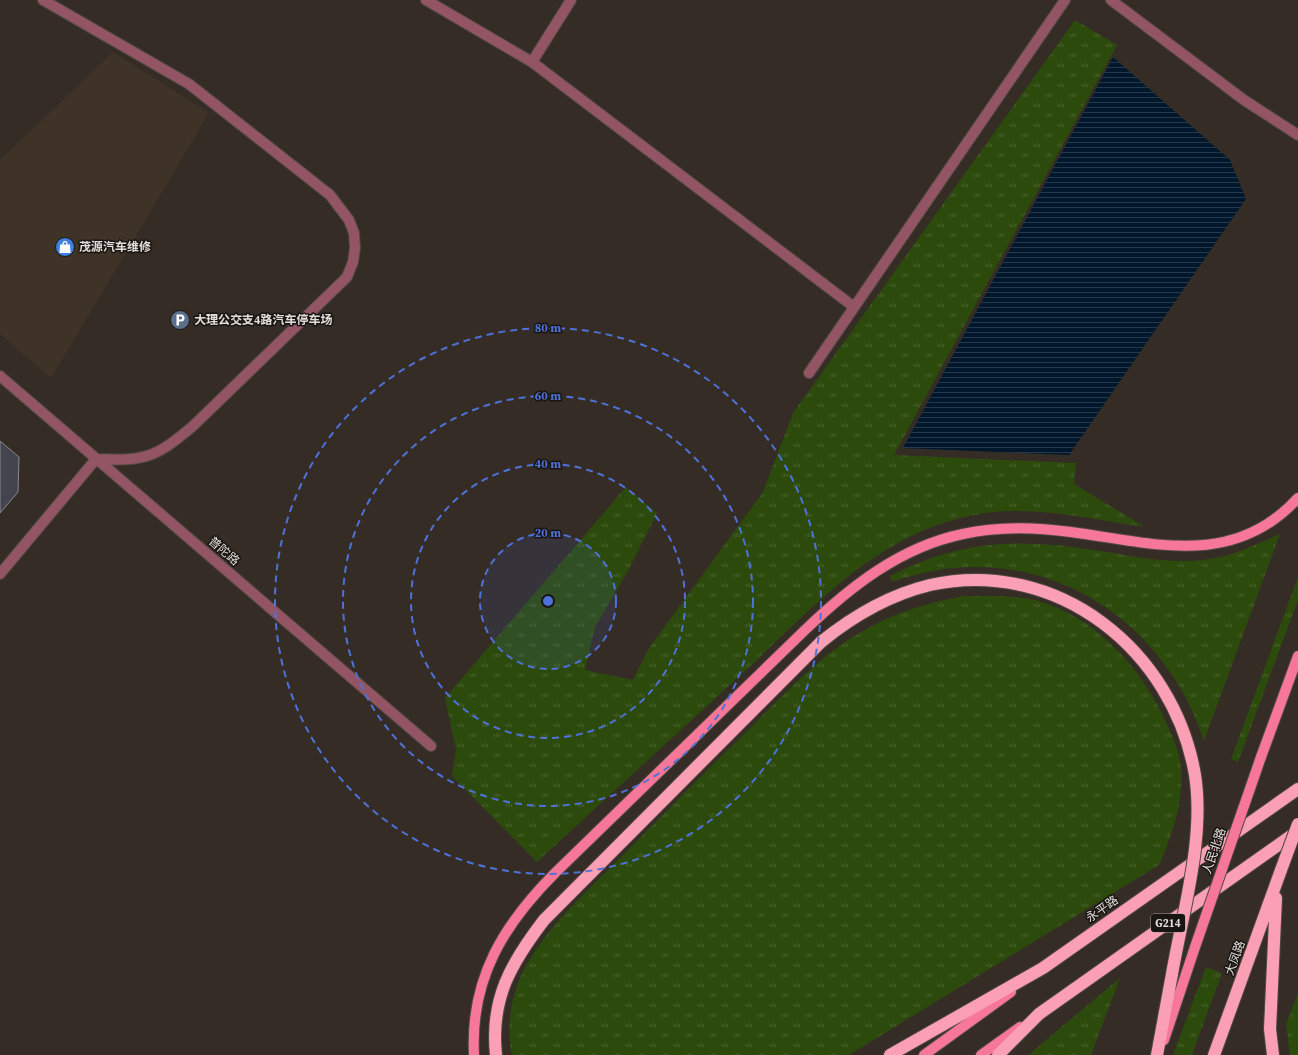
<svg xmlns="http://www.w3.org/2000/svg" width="1298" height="1055" viewBox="0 0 1298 1055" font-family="'Source Serif 4','Noto Sans SC',serif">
<defs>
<pattern id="grass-tufts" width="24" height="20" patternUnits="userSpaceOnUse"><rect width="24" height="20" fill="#2d4a0d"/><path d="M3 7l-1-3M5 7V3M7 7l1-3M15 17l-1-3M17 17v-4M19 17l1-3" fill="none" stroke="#4b6430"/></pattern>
<pattern id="water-rules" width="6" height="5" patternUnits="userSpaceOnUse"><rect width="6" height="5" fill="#01182c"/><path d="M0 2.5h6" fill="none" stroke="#26394a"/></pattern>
</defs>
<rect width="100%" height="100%" fill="#342c25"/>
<!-- built -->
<path fill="#3f3327" d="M113 52 208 112 198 132 51 378 0 334V160Z"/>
<!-- grass -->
<path fill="url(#grass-tufts)" d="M1075 20 1117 45 894 455 1076 463 1074 484 1145 527C1088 519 1027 503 969 516 870 537 805 617 733 682 668 742 602 802 537 862L452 776 456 750 445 698 626 487 657 513 628 571 595 627 585 670 633 680 649 648 763 492 793 413Z
M1280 534 1204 741C1161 608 1026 533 892 582L890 576C961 539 1021 538 1100 551 1133 556 1168 564 1202 560 1230 558 1255 545 1280 534Z
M1298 577V600L1238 762 1231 759Z
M965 596C989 596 1012 595 1035 600 1095 616 1141 667 1166 722 1173 737 1180 752 1181 768 1184 802 1172 835 1159 865L849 1055H512C505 1028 512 990 526 966 552 920 595 884 632 846 671 806 711 766 752 726 783 695 814 662 851 638 885 616 926 602 965 596Z
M1206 967 1222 973 1192 1055H1173Z
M1120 978 1091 1055H1029L1033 1051Z
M1298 993V1055H1290L1286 1024Z"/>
<!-- water -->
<path fill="url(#water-rules)" d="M1113 57 1230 160 1246 199 1069 455 903 448Z"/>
<!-- building -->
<path fill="#44444e" stroke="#898894" d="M0 441 19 457 18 492 0 513Z"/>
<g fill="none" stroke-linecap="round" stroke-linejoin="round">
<!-- minor casing -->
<g stroke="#504842" stroke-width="12">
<path id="minor" d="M43 0 189 84 330 195 349 220 354 233 355 248 353 262 347 277 193 426C155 458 146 461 96 459
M426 0 532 62 854 307
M1111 0 1244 100 1298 135
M532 62 571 0
M809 373 1065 0
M0 376 431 746
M0 574 96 459"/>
</g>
<!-- major casing -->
<g stroke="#504842" stroke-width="12">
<path id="major" d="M1261 757 1298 656
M1164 1040 1195 947
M474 1055C470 978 504 924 556 872L805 630C850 587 900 547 963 534 998 526 1035 527 1071 532 1153 543 1233 569 1298 498
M924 1055 1011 992
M981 1055 1020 1027"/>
</g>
<!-- highway casing -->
<g stroke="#504842" stroke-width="14">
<path id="highway" d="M496 1055C490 999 511 963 544 920L821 642
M890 1055 1043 968 1298 789
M998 1055 1039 1014 1298 831
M1157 1055 1172 974
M1214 1055 1281 870
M1273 1055 1270 1029 1276 898"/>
</g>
<!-- minor -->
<use href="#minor" stroke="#935563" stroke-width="10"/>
<!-- major -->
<use href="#major" stroke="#f67798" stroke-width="10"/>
<!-- highway -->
<use href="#highway" stroke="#fb9fb4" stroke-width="12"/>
<!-- major-bridge casing -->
<g stroke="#504842" stroke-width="12" stroke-linecap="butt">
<path id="major-bridge" d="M1195 947 1261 757"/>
</g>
<!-- highway-bridge casing -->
<g stroke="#504842" stroke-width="14" stroke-linecap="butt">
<path id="highway-bridge" d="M821 642C853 616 889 595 930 585 1058 557 1174 651 1195 775 1205 838 1183 911 1172 974
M1281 870 1298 824"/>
</g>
<!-- major-bridge -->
<use href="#major-bridge" stroke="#f67798" stroke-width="10"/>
<!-- highway-bridge -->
<use href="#highway-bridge" stroke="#fb9fb4" stroke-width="12"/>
</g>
<!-- distance rings -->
<circle cx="548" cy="601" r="68" fill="#4e72d8" fill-opacity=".12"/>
<g fill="none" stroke="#4e72d8" stroke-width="2" stroke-dasharray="7 5">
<circle cx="548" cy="601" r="68"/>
<circle cx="548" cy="601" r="137"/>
<circle cx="548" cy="601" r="205"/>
<circle cx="548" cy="601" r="273"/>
</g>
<!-- icons -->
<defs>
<g id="shop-disc" transform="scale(1)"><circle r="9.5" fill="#3f7fe0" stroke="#191512"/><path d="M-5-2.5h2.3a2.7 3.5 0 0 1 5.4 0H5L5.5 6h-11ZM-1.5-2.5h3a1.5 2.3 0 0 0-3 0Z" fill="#fff"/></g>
<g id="parking-disc" transform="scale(1)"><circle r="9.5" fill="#5c6f8a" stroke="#191512"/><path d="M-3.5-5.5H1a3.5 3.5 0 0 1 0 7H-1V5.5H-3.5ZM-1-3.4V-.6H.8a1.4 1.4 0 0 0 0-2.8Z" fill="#fff"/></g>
</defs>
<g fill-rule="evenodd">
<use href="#shop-disc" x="65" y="247"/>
<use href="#parking-disc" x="180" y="320"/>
</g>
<g text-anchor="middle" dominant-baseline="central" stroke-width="3" stroke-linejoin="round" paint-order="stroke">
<!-- shield labels -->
<rect fill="#191512" stroke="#a6a19d" stroke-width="1" x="1151" y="914" width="34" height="18" rx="3"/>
<g font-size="11" font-weight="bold" fill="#e2ddd8">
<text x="1168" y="923">G214</text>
</g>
<!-- poi labels -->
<g font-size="12" font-weight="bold" fill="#e2ddd8" stroke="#191512" text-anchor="start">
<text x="79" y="247">茂源汽车维修</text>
<text x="194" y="320">大理公交支4路汽车停车场</text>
</g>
<!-- street labels -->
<g font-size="12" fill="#e2ddd8" stroke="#191512">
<text transform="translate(224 551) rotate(41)">普陀路</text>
<text transform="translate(1214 851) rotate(-71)">人民北路</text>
<text transform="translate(1102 909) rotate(-35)">永平路</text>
<text transform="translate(1235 958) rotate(-70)">大凤路</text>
</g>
</g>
<circle cx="548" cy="601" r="6" fill="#4e72d8" stroke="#191512" stroke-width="2"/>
<g font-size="12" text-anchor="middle" font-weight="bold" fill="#4e72d8" stroke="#191512" stroke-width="3" stroke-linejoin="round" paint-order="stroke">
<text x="548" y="332">80 m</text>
<text x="548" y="400">60 m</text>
<text x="548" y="468">40 m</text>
<text x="548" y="537">20 m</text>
</g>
</svg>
